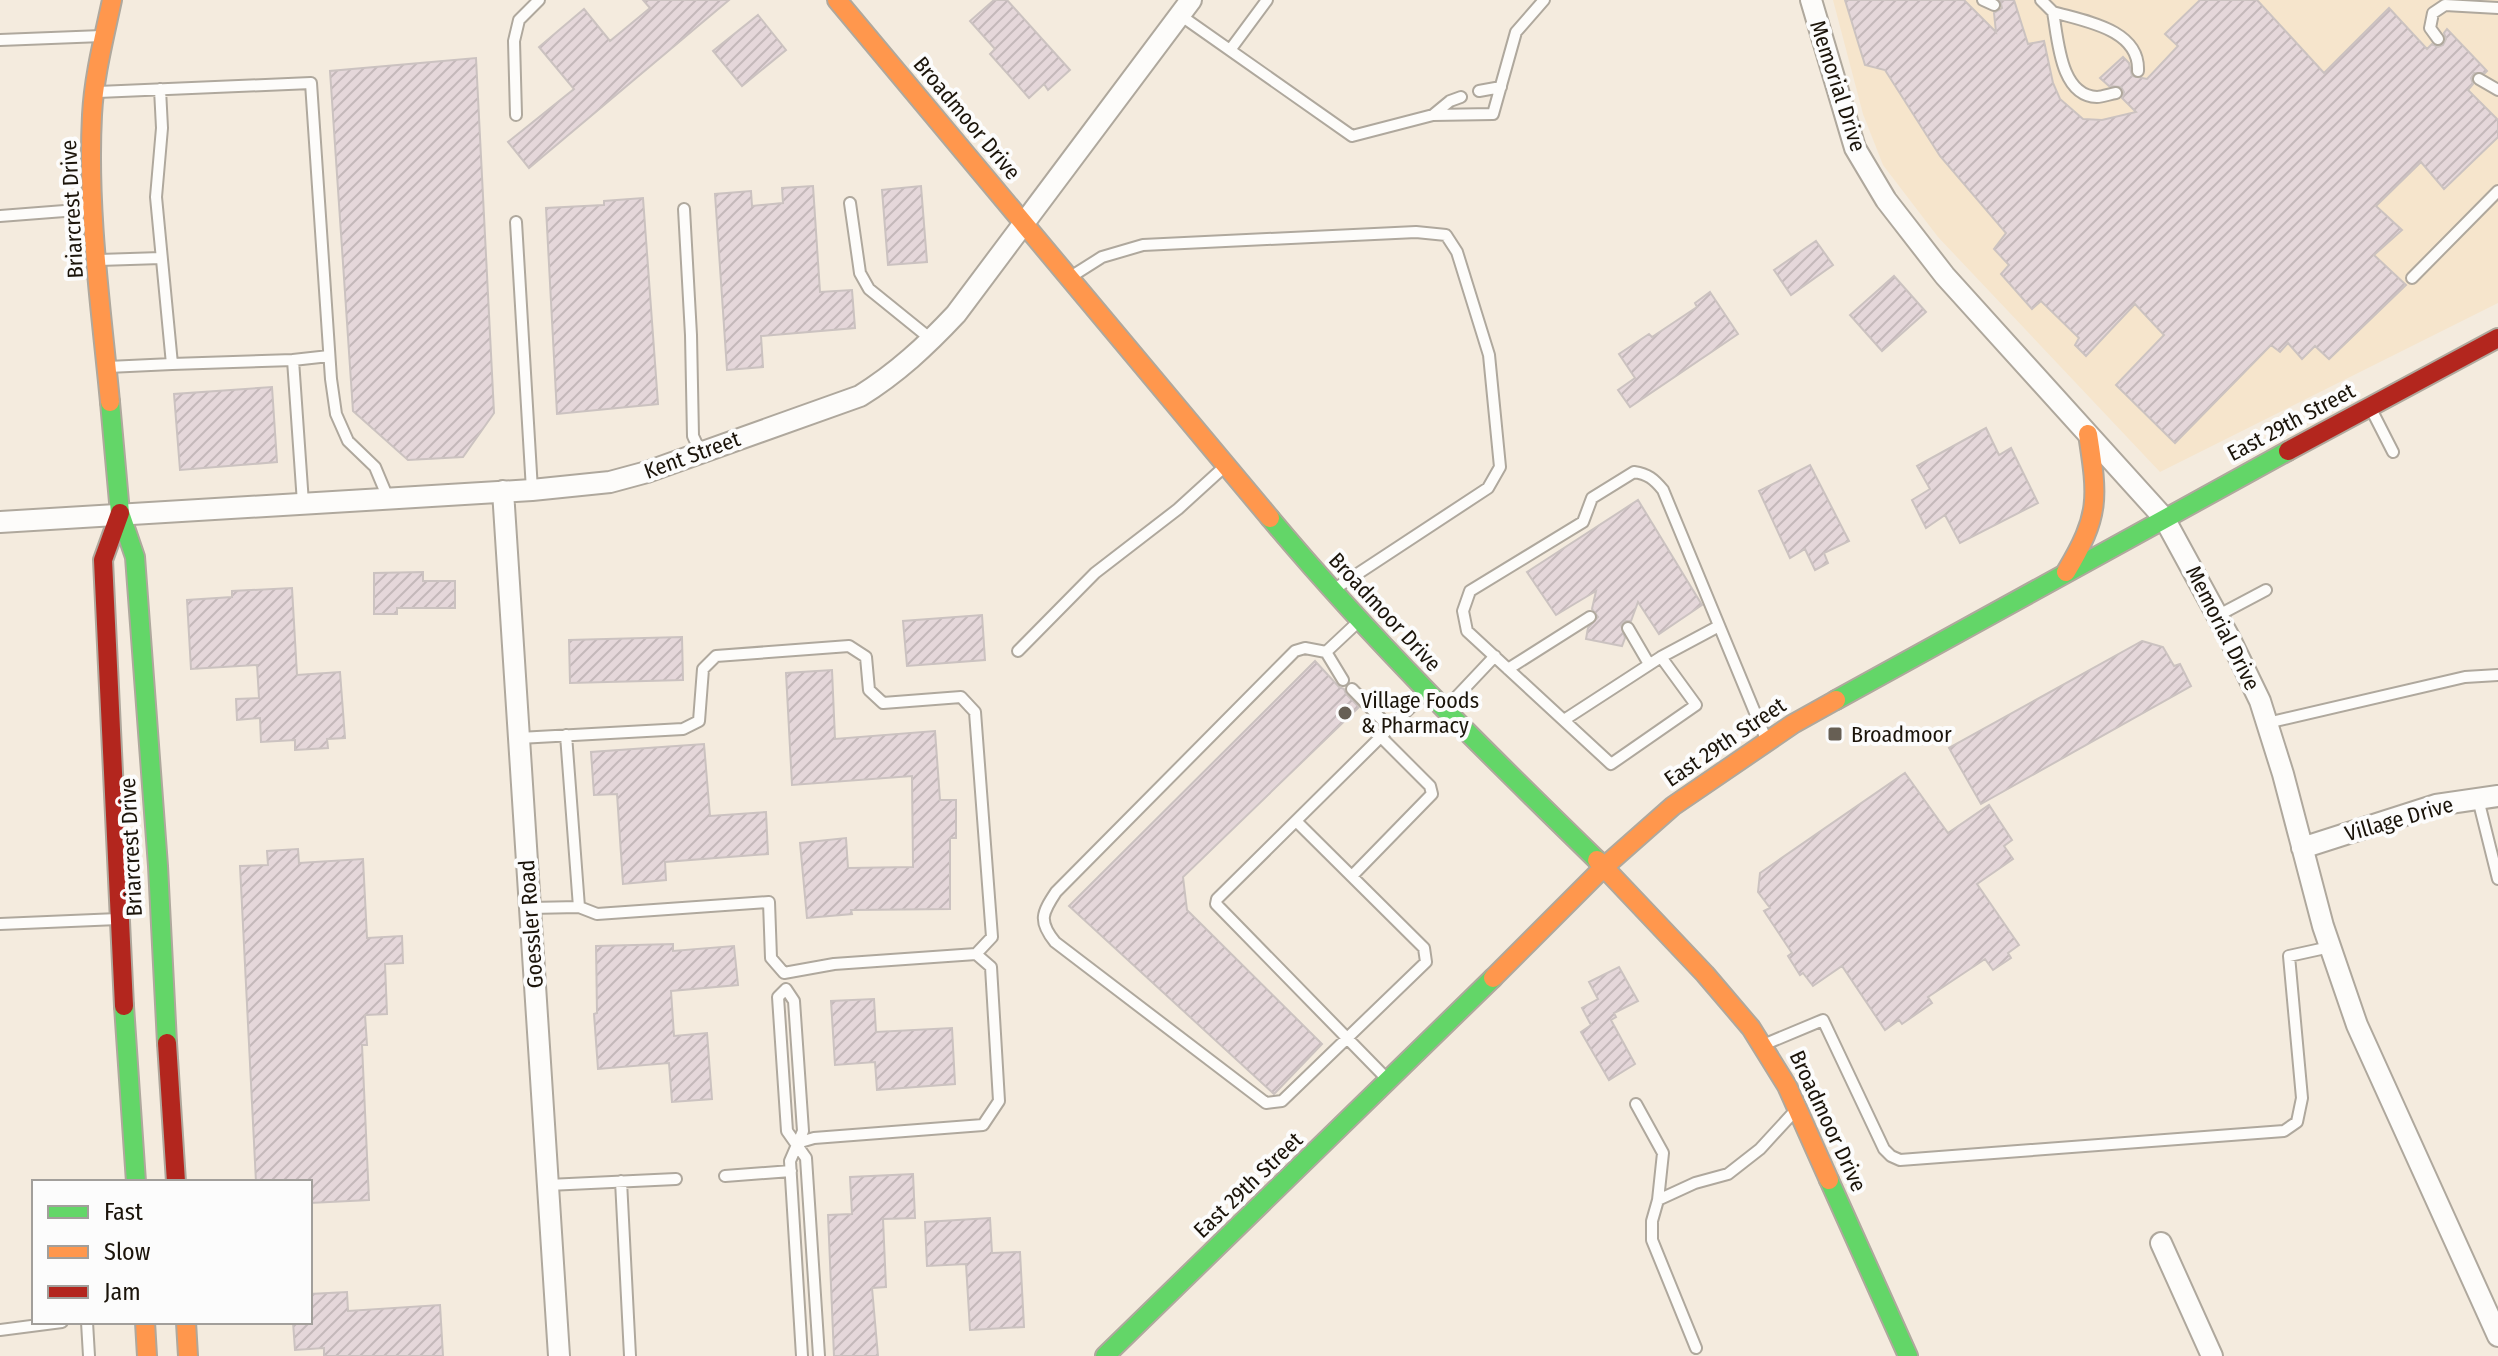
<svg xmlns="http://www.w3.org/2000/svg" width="2498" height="1356" viewBox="0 0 2498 1356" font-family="'Fira Sans Condensed',sans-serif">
<defs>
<pattern id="building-hatch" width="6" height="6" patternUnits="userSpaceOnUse" patternTransform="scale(2)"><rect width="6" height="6" fill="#e5d7da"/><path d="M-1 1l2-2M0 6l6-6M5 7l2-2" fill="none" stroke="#c4b8ba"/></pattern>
</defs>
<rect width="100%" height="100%" fill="#f4ebde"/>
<!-- built -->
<path fill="#f6e5cc" d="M1833 0H2498V303L2160 472 1938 237 1883 165 1863 114Z"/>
<!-- building -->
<path fill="url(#building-hatch)" stroke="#cbc2c0" stroke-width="2" d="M643 0H729L529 168 508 142 574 89 539 47 584 9 610 41 650 8Z
M994 0H1007L1070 70 1048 90 1044 84 1029 98 990 54 995 49 970 21Z
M1845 0H1964L1996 32 1994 13 2002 8 2000 0H2014L2028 44 2044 41 2053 83 2060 99 2083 119 2102 120 2136 112 2122 98 2124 92 2121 87 2109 86 2100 78 2123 57 2129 63 2132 76 2147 79 2178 46 2165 34 2200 0H2257L2324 73 2389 8 2427 49 2432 44 2438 47 2443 45 2446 39 2444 33 2447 29 2487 71 2485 73H2474L2471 78 2473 84 2468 90 2498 120V137L2444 189 2421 162 2376 206 2402 230 2374 255 2406 285 2329 359 2315 346 2302 359 2288 343 2280 352 2271 345 2175 443 2116 385 2164 335 2135 304 2086 356 2075 345 2079 338 2041 301 2032 309 2001 274 2009 265 1994 249 2006 233 1940 156 1885 70 1865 65Z
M758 15 786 50 742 86 713 51Z
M476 58 494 413 463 457 408 460 353 411 330 71Z
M813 186 820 292 852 290 855 328 761 336 763 367 727 370 715 194 751 191 752 206 783 203 782 188Z
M921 186 927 262 888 265 882 190Z
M643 198 658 404 557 414 546 208 604 205V201Z
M1816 241 1833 265 1791 295 1774 270Z
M1894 276 1926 312 1882 351 1850 315Z
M1710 292 1738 334 1630 407 1618 390 1635 378 1619 354 1649 334 1652 337 1697 307 1695 303Z
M272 387 277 462 180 470 174 394Z
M1986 428 1999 455 2011 448 2038 503 1960 543 1945 515 1926 528 1912 500 1930 489 1917 466Z
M1810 465 1849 541 1824 553 1828 563 1815 570 1805 549 1790 558 1759 491Z
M1638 500 1702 605 1659 634 1638 602 1631 621H1625L1621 625 1625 638 1622 646 1586 639 1588 628 1598 617 1592 609 1596 591 1556 615 1527 572Z
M423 572V581H455V608H397V614H374V573Z
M292 588 297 675 340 672 345 738 327 739 328 748 295 750V740L261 742 260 718 237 720 236 699 259 698 257 665 191 669 187 600 232 597V591Z
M982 615 985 660 907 666 903 621Z
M682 637 683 680 570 683 569 640Z
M2142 641 2163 647 2174 666 2180 664 2191 686 1981 804 1949 748Z
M1315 661 1339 687 1344 689 1346 694 1359 707 1183 877 1187 910 1322 1044 1274 1094 1069 906Z
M832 670 835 739 935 731 940 800H956V838H950V909L851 910 852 914 807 918 800 843 846 838 848 868 913 867 912 776 792 785 786 673Z
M704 744 710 816 766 812 768 854 665 862 666 880 623 884 617 794 594 795 591 752Z
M1905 773 1948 833 1989 805 2012 840 2004 846 2013 859 1977 884 2019 945 2008 953 2011 958 1993 970 1985 959 1928 997 1932 1003 1902 1024 1899 1020 1885 1030 1842 966 1813 986 1803 973 1800 975 1788 956 1792 953 1764 911 1770 908 1758 892 1760 873Z
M298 849 299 863 363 859 367 938 402 936 403 963 385 964 387 1014 365 1015 367 1045H362L369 1200 310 1203V1182H256L240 866 268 865 267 851Z
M673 944V951L734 946 738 985 671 991 674 1036 707 1033 712 1099 672 1102 669 1063 598 1069 594 1014 597 1013 596 946Z
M1619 967 1638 1001 1614 1013 1616 1017 1611 1020 1635 1064 1609 1080 1581 1032 1591 1025 1582 1008 1598 999 1589 982Z
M874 999 876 1032 952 1028 955 1084 877 1090 875 1062 835 1065 831 1001Z
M913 1174 915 1218 883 1219 886 1287 872 1288 878 1356H834L828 1215 852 1214 850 1177Z
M990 1218 992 1253 1020 1252 1024 1327 970 1330 966 1264 927 1266 925 1222Z
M347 1292 348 1311 440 1305 443 1356H324V1348L295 1350 293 1322H310V1294Z"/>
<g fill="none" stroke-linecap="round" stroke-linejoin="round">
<!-- lane casing -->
<g stroke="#afa89d" stroke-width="14">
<path id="lane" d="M1983 0 1994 5
M2041 0 2053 12
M1180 15 1352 136 1433 115 1493 114 1516 32 1544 0
M2438 39 2430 28 2433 13 2445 5 2498 8
M0 40 102 36
M1230 50 1267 0
M2479 79 2498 90
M160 89 162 128 156 197 172 364 293 360 303 503
M1479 91 1501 87
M98 92 311 83 331 379 336 414 348 441 375 467 388 498
M2116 93C2110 94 2102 97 2097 97 2060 96 2058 39 2053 12 2084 21 2140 29 2138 71
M516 115 514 41 519 20 539 0
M1433 115 1450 101 1461 97
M850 203 860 273 869 289 932 340
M684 209 691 335 693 436 701 453
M0 216 90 209
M516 222 532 490
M99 260 161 258
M1072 276 1102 257 1143 245 1416 232 1446 235 1457 252 1489 355 1500 467 1488 488 1333 590
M2412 278 2498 191
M293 360 329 356
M108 367 172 364
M2370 407 2393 452
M2217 616 2266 590
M1628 628 1649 664
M1018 651 1095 573 1178 509 1223 468
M1326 652 1343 680
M1661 657 1696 705 1611 764 1467 631 1463 611 1470 591 1583 522 1592 498 1634 472C1648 474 1654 479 1663 490L1766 739
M1508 669 1590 617
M1352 689 1390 728
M1444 710 1495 656
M1564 720 1661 657 1719 626
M2267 723 2465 677 2498 675
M566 735 579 907
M519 738 683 729 699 721 703 669 716 656 849 646 866 657 869 690 883 703 961 697 975 712 992 937 976 954 834 964 784 973 771 958 769 902 597 914 579 907 530 908
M2478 799 2498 879
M1296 821 1424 948 1426 962 1282 1101 1266 1103 1055 942C1038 921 1042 913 1056 892L1295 651 1305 648 1326 652 1358 622
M1352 876 1432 794 1430 786 1381 737
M0 924 118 919
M1763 1045 1823 1020 1884 1149 1891 1156 1900 1160 2284 1131 2297 1122 2302 1098 2289 956 2330 947
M1388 1080 1216 904 1217 899 1425 693
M1636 1104 1663 1153 1658 1200 1652 1221V1240L1696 1348
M797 1143 814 1138 983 1125 999 1101 991 967 976 954
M725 1176 791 1171
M621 1181 630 1356
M548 1185 676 1179
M1658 1200 1695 1183 1728 1174 1760 1149 1794 1112
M87 1322 89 1356
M0 1330 62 1322
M802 1356 790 1161 803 1131 794 1001 786 989 778 997 787 1131 806 1158 819 1356"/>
</g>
<!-- street casing -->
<g stroke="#afa89d" stroke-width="24">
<path id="street" d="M1811 0 1855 148 1886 200 1945 276 2164 518 2230 639 2260 701 2283 774 2323 926 2357 1025 2498 1336
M503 491 559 1356
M0 522 532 490 610 482 647 472 860 396C897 373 926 346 956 314L1191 0
M2302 848 2436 805 2498 796
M2161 1243 2212 1356"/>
</g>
<!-- fast casing -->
<g stroke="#afa89d" stroke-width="22">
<path id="fast" d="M110 402 120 513 135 557 158 866 167 1043
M1270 518C1371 639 1483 749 1597 860
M1836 700 2288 451
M124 1006 136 1182
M1829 1180 1908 1356
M1105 1356 1493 978"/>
</g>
<!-- slow casing -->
<g stroke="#afa89d" stroke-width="22">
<path id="slow" d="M837 0 1270 518
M110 402C101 307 87 211 92 115 94 76 104 38 112 0
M2066 572C2100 515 2098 499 2088 434
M1597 860 1705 974 1751 1028 1787 1086 1829 1180
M1493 978 1604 867 1673 806 1793 724 1836 700
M145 1322 147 1356
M186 1322 188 1356"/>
</g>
<!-- jam casing -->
<g stroke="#afa89d" stroke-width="22">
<path id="jam" d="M2288 451 2498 338
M120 513 103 560 124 1006
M167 1043 176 1182"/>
</g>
<!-- lane -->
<use href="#lane" stroke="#fdfcfa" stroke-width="10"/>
<!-- street -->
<use href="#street" stroke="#fdfcfa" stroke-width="20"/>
<!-- fast -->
<use href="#fast" stroke="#63d668" stroke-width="18"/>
<!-- slow -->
<use href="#slow" stroke="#ff974d" stroke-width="18"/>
<!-- jam -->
<use href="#jam" stroke="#b3261e" stroke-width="18"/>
</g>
<!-- markers -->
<g fill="#675f54" stroke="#fcfcfc" stroke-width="3">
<circle cx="1345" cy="713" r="8"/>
<rect x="1827" y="726" width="16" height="16" rx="4"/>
</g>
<g text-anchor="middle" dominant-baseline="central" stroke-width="8" stroke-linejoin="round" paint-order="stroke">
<!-- street labels -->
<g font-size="22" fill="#1b140a" stroke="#fcfcfc">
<text transform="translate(1838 86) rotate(72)">Memorial Drive</text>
<text transform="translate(967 118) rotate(50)">Broadmoor Drive</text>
<text transform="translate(72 209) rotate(-93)">Briarcrest Drive</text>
<text transform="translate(2291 422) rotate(-28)">East 29th Street</text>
<text transform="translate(692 455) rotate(-20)">Kent Street</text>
<text transform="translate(1385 612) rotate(47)">Broadmoor Drive</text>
<text transform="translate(2223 628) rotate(63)">Memorial Drive</text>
<text transform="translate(1725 742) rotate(-34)">East 29th Street</text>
<text transform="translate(2399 819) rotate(-16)">Village Drive</text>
<text transform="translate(131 847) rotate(-93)">Briarcrest Drive</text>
<text transform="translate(531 924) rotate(-94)">Goessler Road</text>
<text transform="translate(1828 1121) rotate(65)">Broadmoor Drive</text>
<text transform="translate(1248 1185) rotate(-44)">East 29th Street</text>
</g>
<!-- poi labels -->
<g font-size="22" fill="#1b140a" stroke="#fcfcfc" text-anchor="start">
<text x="1361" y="700">Village Foods<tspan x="1361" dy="25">&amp; Pharmacy</tspan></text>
<text x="1851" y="734">Broadmoor</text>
</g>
</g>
<!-- legend -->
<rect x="32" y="1180" width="280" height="144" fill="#fcfcfc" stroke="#a29f9b" stroke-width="2"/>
<rect x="48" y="1206" width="40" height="12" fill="#63d668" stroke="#a29f9b" stroke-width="2"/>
<text x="104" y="1220" font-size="24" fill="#1b140a">Fast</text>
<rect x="48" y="1246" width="40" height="12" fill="#ff974d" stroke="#a29f9b" stroke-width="2"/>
<text x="104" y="1260" font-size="24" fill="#1b140a">Slow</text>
<rect x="48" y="1286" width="40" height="12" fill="#b3261e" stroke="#a29f9b" stroke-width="2"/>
<text x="104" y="1300" font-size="24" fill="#1b140a">Jam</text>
</svg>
